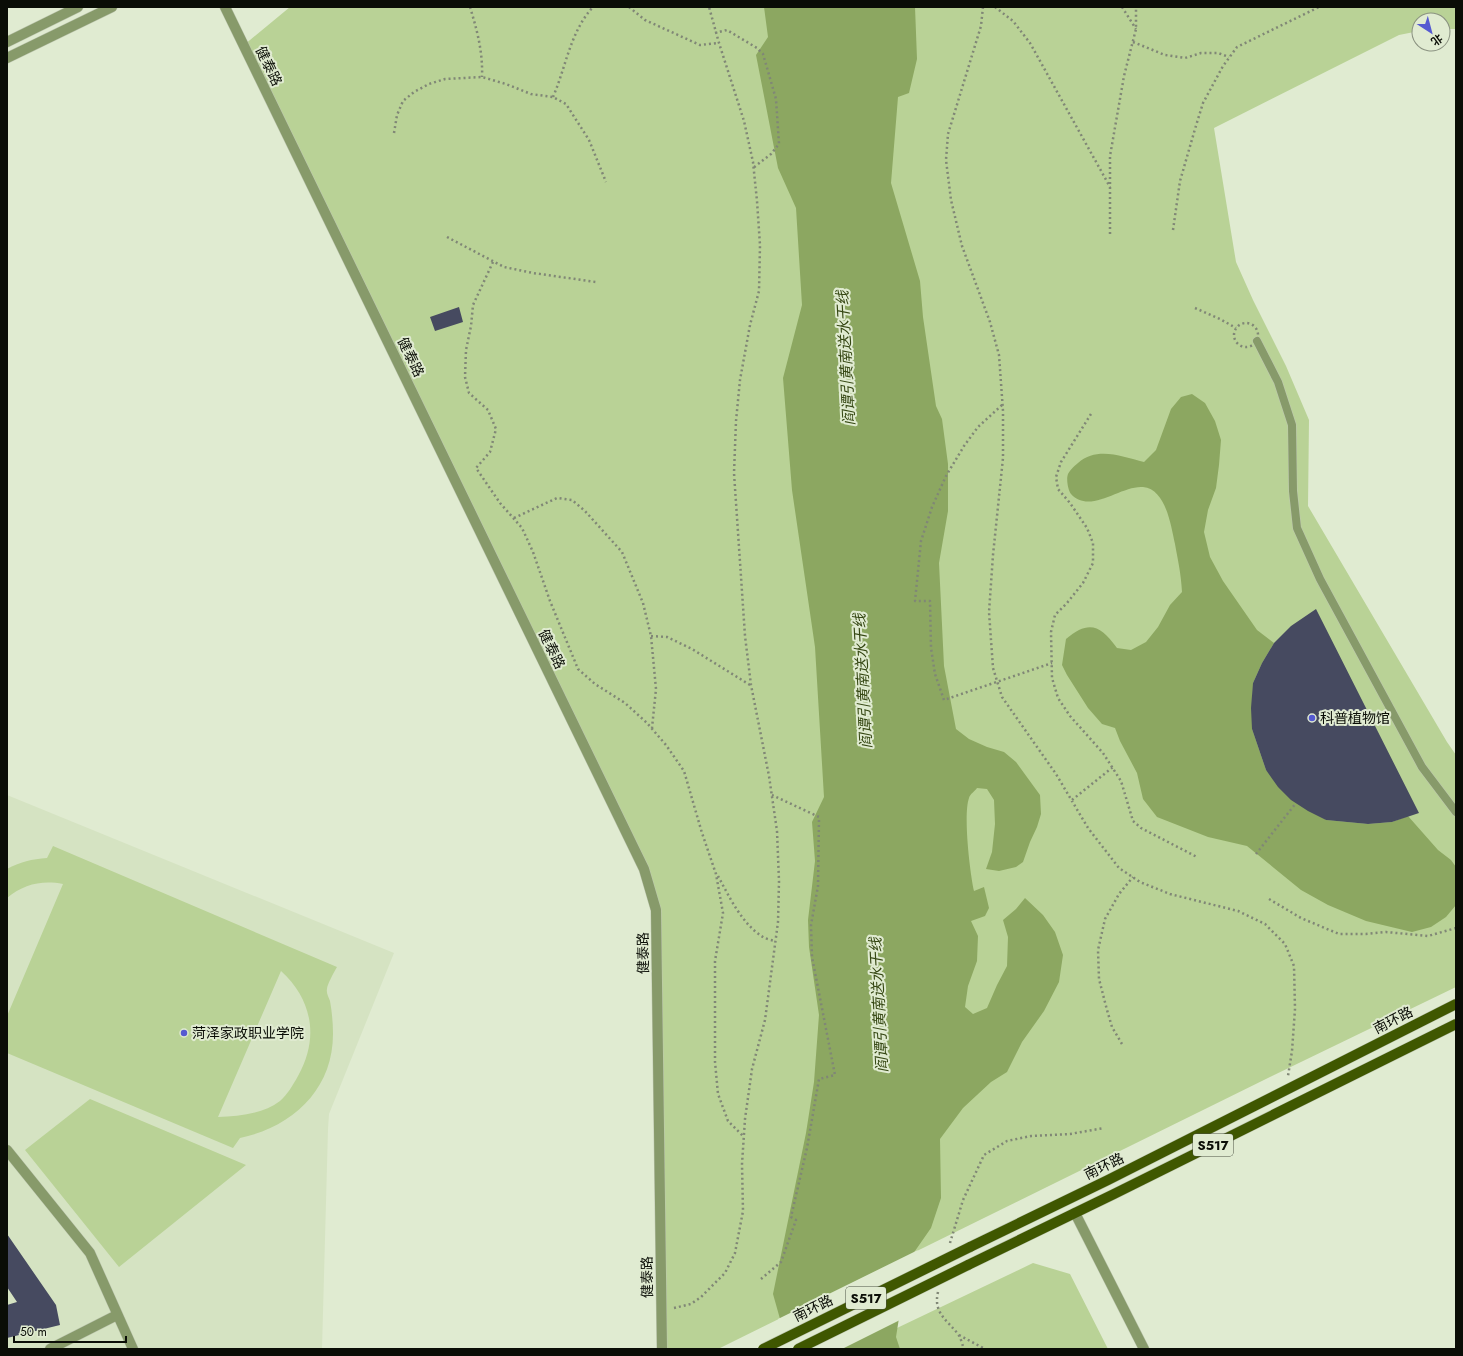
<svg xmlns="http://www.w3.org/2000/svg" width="1463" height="1356" viewBox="0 0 1463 1356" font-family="Jost,'Noto Sans SC',sans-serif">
<rect width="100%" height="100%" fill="#e0ebd1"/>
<!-- built -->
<path fill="#d5e3c2" d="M7 795 394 953 329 1114 328 1129 322 1349H7Z"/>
<!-- green -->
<path fill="#b9d296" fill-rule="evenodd" d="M290 7H1456V29H1443V20H1419V31L1399 35 1214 128 1236 262 1253 300 1286 366 1309 420 1308 506 1447 742 1456 755V987L1270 1077 718 1349H662L656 910 644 869 244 45Z
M53 846 337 967C334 972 327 985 327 989 326 993 329 998 330 1001 332 1012 333 1023 333 1034 333 1090 292 1127 240 1138L233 1148 7 1053V1016L63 884C42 880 24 884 7 898V869C20 862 32 859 47 858ZM281 971C313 1000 319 1039 298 1076 293 1085 287 1095 280 1101 263 1114 239 1116 218 1117Z
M90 1099 246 1165 119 1267 25 1150Z
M1033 1263 1070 1274 1108 1349H887L897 1328Z"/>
<!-- water -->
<path fill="#8ca761" d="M764 7H915L917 59 909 93 898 97 891 183 920 281 923 317 936 406 942 419 948 464V511L939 563 944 666 956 729 969 739 987 747 1004 752 1016 762 1040 795 1041 814 1037 827 1030 842 1023 862 1016 867 999 871 986 869 992 852 995 824 994 800 987 789 977 788C975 791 970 794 969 798 963 815 970 873 974 891L984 887 989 908 985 916 971 921 978 936 977 961 968 986 965 1007 973 1014 987 1008 997 985 1007 966 1008 937 1003 920 1016 909 1025 898 1043 915 1055 932 1063 955 1059 982 1044 1011 1022 1042 1007 1072 991 1082 963 1108 940 1139 941 1198 931 1228 908 1261 896 1337 900 1349H785L782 1326 773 1294 806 1133 814 1082 819 1015 809 947 808 920 815 861 812 822 824 797 815 647 792 490 783 378 802 305 796 208 778 168 756 55 768 37Z
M1192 394 1205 403 1215 421 1221 440 1219 465 1216 488 1208 510 1204 532 1210 557 1223 581 1257 630 1274 643 1262 663 1253 683 1252 729 1266 770 1326 820 1368 824 1392 822 1408 816 1438 850 1451 860 1456 867V905L1446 917 1431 927 1412 932 1366 921 1328 905 1301 890 1247 846 1208 837 1157 817 1143 799 1137 773 1120 741 1115 728 1102 724 1088 708 1067 675 1062 665 1066 639C1089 620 1100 625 1117 648L1131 650 1146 642 1158 627 1170 605 1182 592C1181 573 1178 561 1175 544 1171 526 1166 489 1143 487 1121 485 1090 515 1071 494 1068 490 1066 479 1068 474 1071 469 1073 467 1078 463 1098 446 1122 457 1144 462L1156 450 1171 409 1181 397Z"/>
<!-- pier -->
<path fill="#e0ebd1" d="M918 1250 910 1262 900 1320 842 1349H783L778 1319Z"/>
<!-- building -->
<path fill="#464a60" d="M459 307 463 322 435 331 430 317Z
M1316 609 1419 813 1392 822 1368 824 1326 820 1308 811 1291 800 1278 787 1266 770 1252 729 1251 708 1253 683 1262 663 1274 643 1291 626Z
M7 1234 56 1305 60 1325 7 1338V1305L17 1302 7 1287Z"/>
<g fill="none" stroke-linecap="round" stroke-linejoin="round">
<!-- service casing -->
<g stroke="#bec7b1" stroke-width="9">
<path id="service" d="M1257 341 1278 382 1292 425 1293 491 1297 528 1320 579 1422 767 1456 812"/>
</g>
<!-- minor casing -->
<g stroke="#bec7b1" stroke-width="11">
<path id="minor" d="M7 1150 90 1253 133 1349
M50 1349 117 1315"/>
</g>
<!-- tertiary casing -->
<g stroke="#bec7b1" stroke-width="11">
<path id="tertiary" d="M225 7 644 869 656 910 662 1349
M7 42 78 7
M7 58 112 7
M1075 1213 1144 1349"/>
</g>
<!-- primary casing -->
<g stroke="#bec7b1" stroke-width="11">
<path id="primary" d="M970 1247 1108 1180 1456 1004
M968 1265 1114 1194 1456 1024"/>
</g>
<!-- path -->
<path stroke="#808776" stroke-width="2.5" stroke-dasharray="2 3" stroke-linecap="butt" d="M470 7C477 30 483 52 482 77
M629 7 645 20 700 45 719 43
M983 7 981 26 948 134 946 160 951 200 962 246 990 322 999 355 1003 411V458L993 555 989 612 993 668 1002 697 1056 774 1088 828 1119 868 1140 882 1170 894 1238 911 1265 924 1285 944 1294 966 1295 1009 1292 1051 1288 1076
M995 7 1013 21 1030 43 1110 187
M1122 7 1136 29
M715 33 727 30 757 48 763 54 776 99 779 144 771 154 753 168
M1133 42 1165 55 1185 58 1201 53H1218L1229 57
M553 97C566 67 570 32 593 7
M394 133 397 115 403 101 414 92 429 84 445 79 482 77 506 84 531 94 553 97 566 104 589 140 606 182
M1173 230 1180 181 1195 129 1203 103 1223 66 1237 47 1319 7
M1110 234V156L1124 76 1136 29V7
M447 237 504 267 533 273 596 282
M493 262 473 305 471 326 466 350 465 377 469 393 488 410 496 429 490 452 476 468 500 503 522 528 533 552 550 601 578 669 595 684 625 703 647 723 666 745 684 771 702 833 716 874 723 913 715 961V1062L718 1094 728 1121 744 1137
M1195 308 1220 319 1236 328
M1234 335a12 12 0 1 1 24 0a12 12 0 1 1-24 0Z
M1002 405 978 427 964 446 946 476 932 507 921 541 915 601H930L931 648 935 674 944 700 1052 663
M1091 414 1061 462 1056 477 1058 489 1070 503 1087 528 1093 543V563L1083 583 1067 603 1055 615 1051 632 1052 678 1058 698 1070 716 1103 753 1121 781 1133 821 1141 828 1197 857
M514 518 557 498 572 500 585 511 622 552 643 603 651 636 656 689 652 728
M651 636 667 637 692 649 750 685
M1072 800 1113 767
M1256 854 1296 803
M718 876C730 898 742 924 763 937 766 939 771 940 775 941
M1269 899 1301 918 1339 934H1366L1386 932 1428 936 1456 928
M1122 1044 1112 1027 1107 1010 1099 979 1098 950 1105 919 1119 894 1133 877
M950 1243 963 1200 984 1155 1007 1141 1031 1136 1070 1134 1104 1128
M761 1279 781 1262 796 1220 791 1217 807 1148 819 1079 835 1075 812 957 811 925 818 886 819 817 772 795
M938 1292C933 1313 947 1320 958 1334 961 1338 962 1344 964 1349
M674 1308 691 1304 701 1297 725 1273 735 1253 743 1211 742 1164 745 1119 752 1069 765 1020 778 922 779 881 777 831 769 776 751 685 745 636 734 473 736 421 740 380 750 325 759 291 760 245 757 201 753 162 744 121 719 43 709 7
M959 1335 985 1349"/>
<!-- service -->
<use href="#service" stroke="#879a6a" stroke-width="8"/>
<!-- minor -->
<use href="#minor" stroke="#879a6a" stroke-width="10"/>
<!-- tertiary -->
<use href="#tertiary" stroke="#879a6a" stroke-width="10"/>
<!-- primary -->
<use href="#primary" stroke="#3f5700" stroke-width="10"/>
<!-- primary-bridge casing -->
<g stroke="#bec7b1" stroke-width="11" stroke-linecap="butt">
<path id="primary-bridge" d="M763 1349 970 1247
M798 1349 968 1265"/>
</g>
<!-- primary-bridge -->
<use href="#primary-bridge" stroke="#3f5700" stroke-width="10"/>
</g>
<!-- markers -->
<g fill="#555ad1" stroke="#e0ebd1" stroke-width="1.5">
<circle cx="1312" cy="718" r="4"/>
<circle cx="184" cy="1033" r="4"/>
</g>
<g text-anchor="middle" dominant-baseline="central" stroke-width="4" stroke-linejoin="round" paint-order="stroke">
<!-- shield labels -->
<g fill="#e0ebd1" stroke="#4a5043" stroke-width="1">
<rect x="1193" y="1134" width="40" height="22" rx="3"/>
<rect x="846" y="1287" width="40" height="22" rx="3"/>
</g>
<g font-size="13" font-weight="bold" fill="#0a0d06">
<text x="1213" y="1145">S517</text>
<text x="866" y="1298">S517</text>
</g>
<!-- street labels -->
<g font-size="14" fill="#0a0d06" stroke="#e0ebd1">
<text transform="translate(269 66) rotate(64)">健泰路</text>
<text transform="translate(411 357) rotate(64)">健泰路</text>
<text transform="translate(552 649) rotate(64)">健泰路</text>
<text transform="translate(643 953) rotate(-91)">健泰路</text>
<text transform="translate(1393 1020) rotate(-27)">南环路</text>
<text transform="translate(1104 1166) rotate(-26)">南环路</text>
<text transform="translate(647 1277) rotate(-91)">健泰路</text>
<text transform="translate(813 1308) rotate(-26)">南环路</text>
</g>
<!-- poi labels -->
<g font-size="14" fill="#0a0d06" stroke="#e0ebd1" text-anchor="start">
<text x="1320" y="718">科普植物馆</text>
<text x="192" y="1033">菏泽家政职业学院</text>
</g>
<!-- water labels -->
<g font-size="15" font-style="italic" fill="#354713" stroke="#e0ebd1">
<text transform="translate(846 358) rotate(-93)">阎谭引黄南送水干线</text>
<text transform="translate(863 681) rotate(-93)">阎谭引黄南送水干线</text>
<text transform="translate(879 1005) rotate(-93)">阎谭引黄南送水干线</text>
</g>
</g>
<!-- border -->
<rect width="1463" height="1356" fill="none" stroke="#0a0d06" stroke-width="16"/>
<!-- north arrow -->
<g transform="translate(1431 32) rotate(144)"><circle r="19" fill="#e0ebd1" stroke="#8a9280"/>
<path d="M0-3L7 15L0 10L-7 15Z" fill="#555ad1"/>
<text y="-6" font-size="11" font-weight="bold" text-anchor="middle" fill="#0a0d06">北</text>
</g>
<!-- scale -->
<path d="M14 1336v6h112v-6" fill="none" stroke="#0a0d06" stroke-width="2"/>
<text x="20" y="1336" font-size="12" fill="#0a0d06" stroke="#e0ebd1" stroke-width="3" paint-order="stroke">50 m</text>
</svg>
